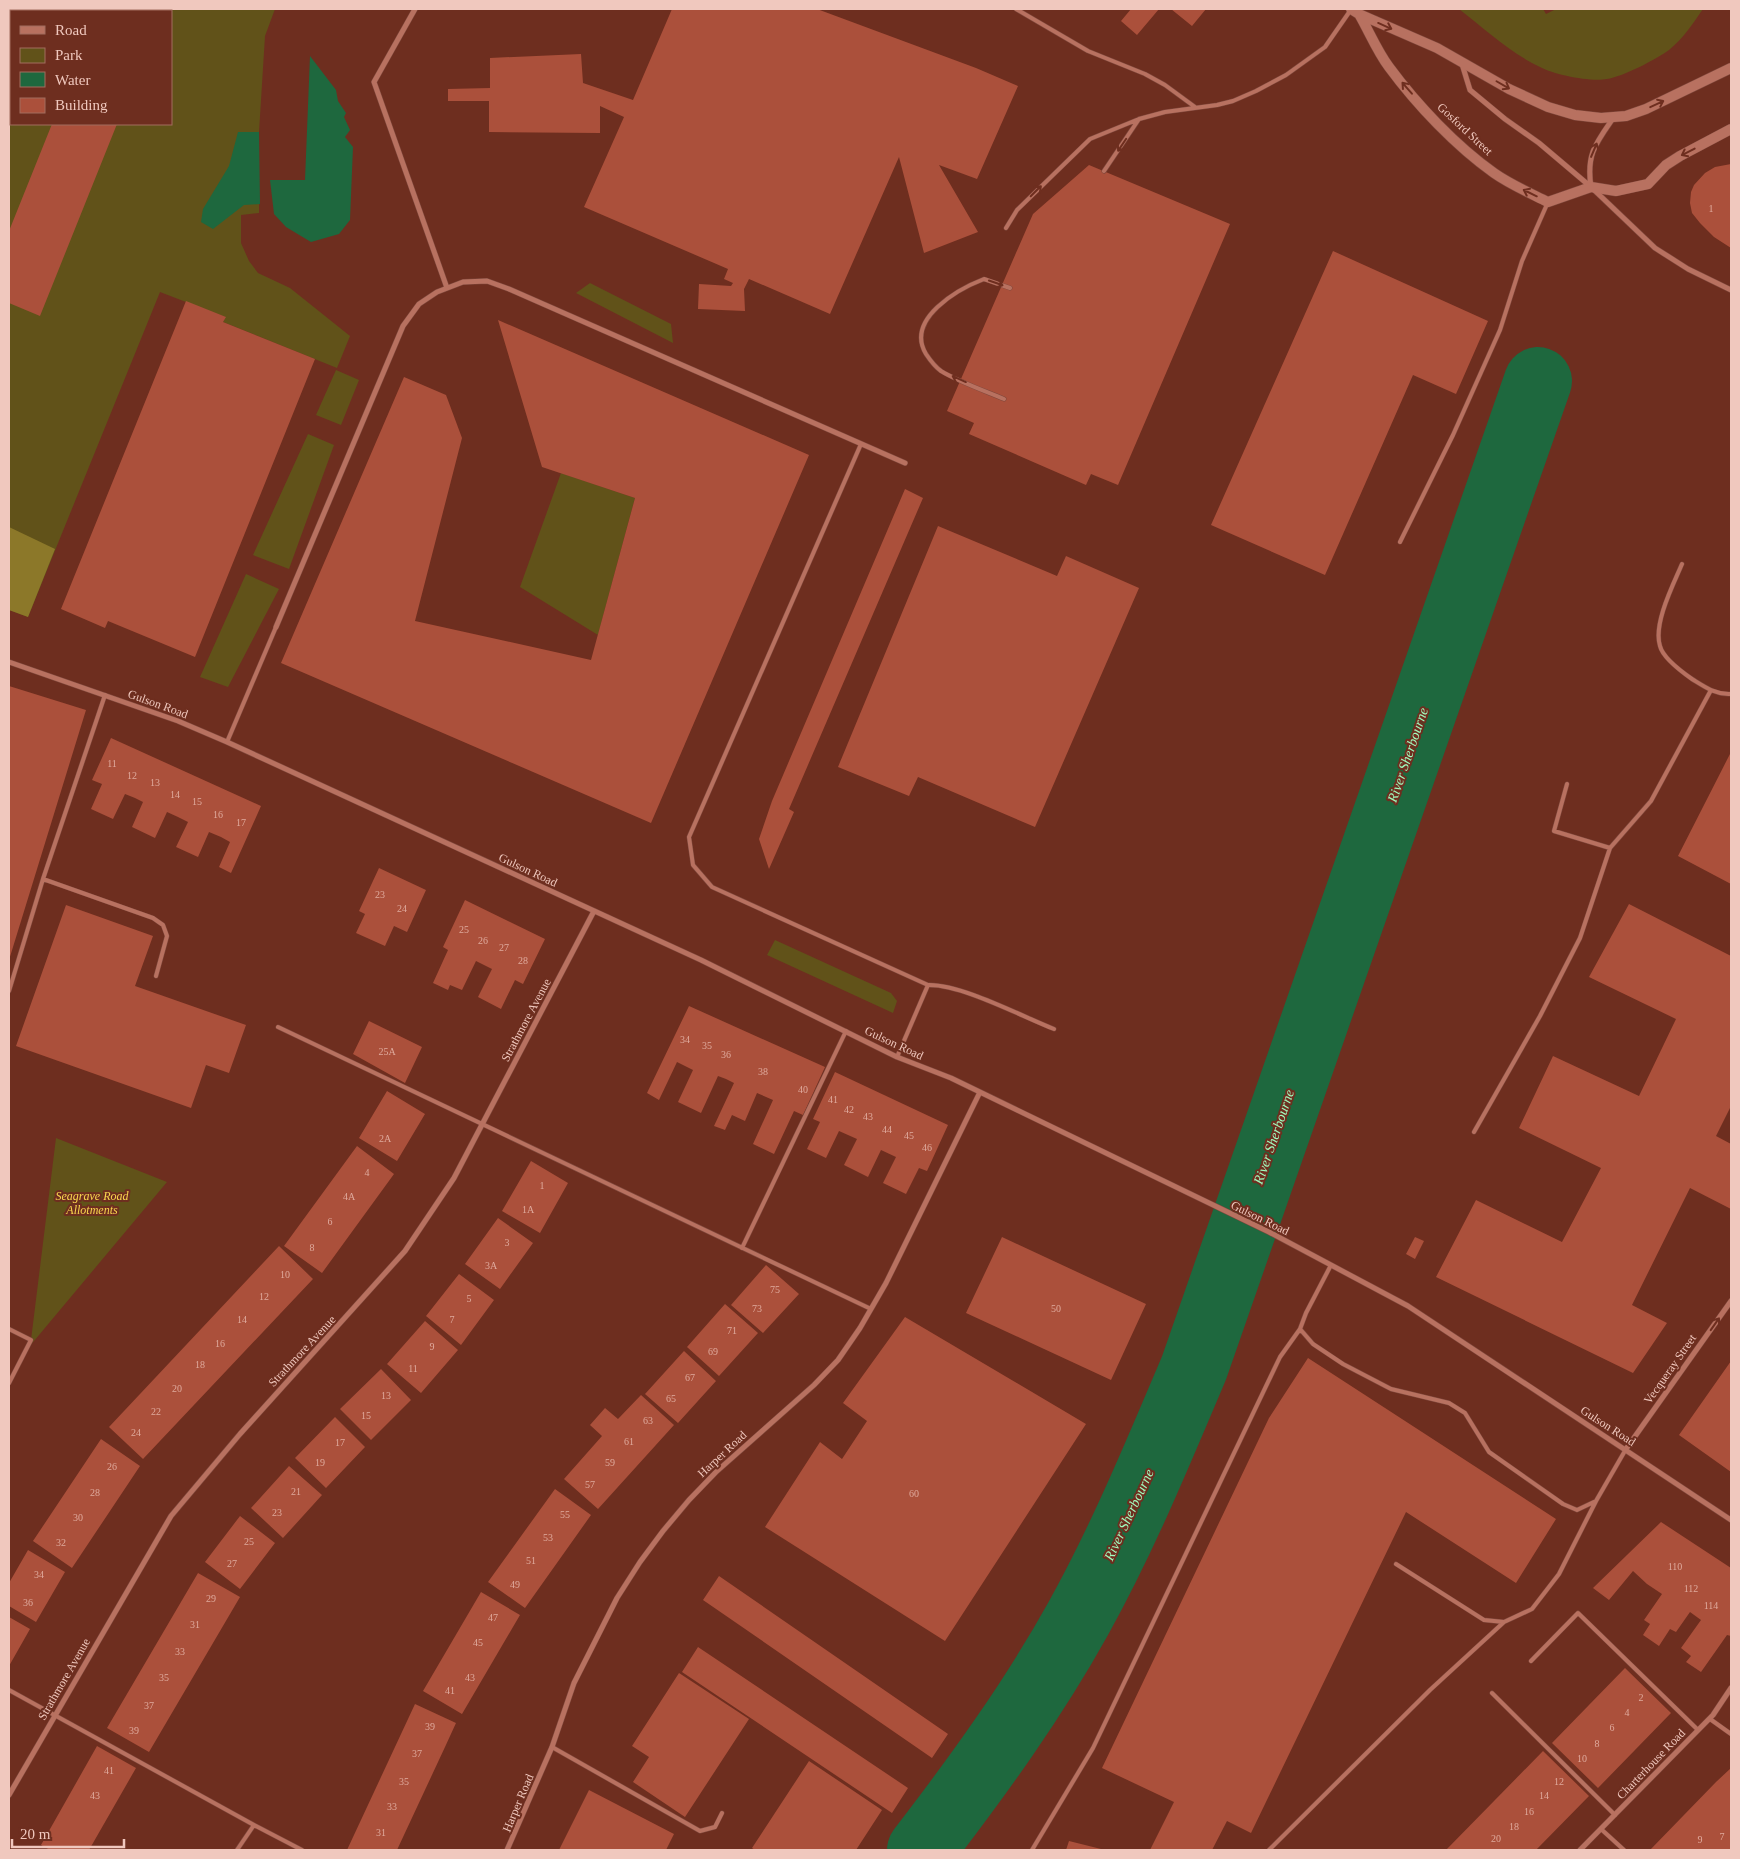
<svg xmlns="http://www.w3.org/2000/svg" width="1740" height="1859" viewBox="0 0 1740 1859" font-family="'Times New Roman',serif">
<rect width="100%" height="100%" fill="#6e2e1f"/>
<!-- green -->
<path fill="#615219" d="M68 9H275L265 36 259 132V213L241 215V243L249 261 258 273 290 288 350 336 337 368 223 322 225 317 160 292 28 617 9 610V47L11 45V124H171V11H64Z
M1459 9H1543L1546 14 1556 9H1703C1693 23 1684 38 1669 50 1657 59 1622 77 1607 79 1590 82 1555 75 1540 67 1510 53 1485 29 1459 9Z
M590 283 671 324 673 343 576 293Z
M336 370 359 380 341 425 316 415Z
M308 434 334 445 289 569 253 555Z
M561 473 635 498 598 635 520 587Z
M246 574 279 589 228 687 200 677Z
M775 940 891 993 897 1001 893 1013 767 955Z
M56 1138 167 1182 29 1347 31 1340Z"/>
<!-- forest -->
<path fill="#8c7829" d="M9 527 55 549 28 617 9 610Z"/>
<!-- water -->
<path fill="#1e683e" d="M310 56 336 90 338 101 346 113 344 117 350 130 345 137 353 147 350 220 339 234 311 242 286 227 274 214 270 180H305Z
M238 132H259L260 204 244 205 213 229 201 222 203 209 229 166Z"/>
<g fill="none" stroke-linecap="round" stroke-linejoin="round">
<!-- river -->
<path stroke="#1e683e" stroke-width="68" d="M921 1850C978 1776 1033 1700 1078 1619 1123 1538 1158 1453 1194 1368L1538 381"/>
</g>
<!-- building -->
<path fill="#ab503b" d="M672 9H817L976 68 1018 86 977 179 939 165 978 232 924 253 899 157 830 314 749 279 744 289 745 311 698 309 699 284 731 286 733 283 724 279 728 269 584 207 624 117 600 106V133L489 132V101H448V89L490 88V58L581 54 583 83 633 100Z
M1131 9H1159L1137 35 1121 21Z
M1171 9H1206L1192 26Z
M52 124H117L40 316 9 303V231Z
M1731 164V248L1714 237 1700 223 1692 213 1690 203 1691 192 1694 185 1705 173 1715 167Z
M1089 165 1230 224 1118 485 1091 474 1086 485 969 434 974 423 947 411 1033 214Z
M1333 251 1488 321 1456 394 1413 375 1325 575 1211 525Z
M186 301 226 317 223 322 315 359 195 657 108 621 105 628 61 609Z
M498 320 809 455 651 823 281 663 404 377 446 395 462 438 415 621 591 660 635 498 542 467Z
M905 489 923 498 789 809 794 812 769 869 759 839 772 801Z
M938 526 1057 576 1066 556 1139 588 1035 827 918 777 909 796 838 767Z
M9 686 86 710 9 960Z
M111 738 261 806 231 873 219 867 230 842 221 837 209 832 198 857 176 847 188 822 178 817 167 812 155 838 132 827 143 802 135 798 125 794 113 819 91 809 102 784 92 780Z
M1731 752V884L1678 856Z
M379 868 426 890 407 932 394 926 385 946 356 933 365 914 359 911Z
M465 900 545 939 523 984 515 980 501 1009 478 997 492 969 476 961 462 990 450 985 448 990 433 983 448 950 443 947Z
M1629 904 1731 956V1106L1716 1136 1731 1144V1209L1690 1188 1632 1305 1667 1323 1633 1373 1436 1277 1476 1200 1562 1242 1601 1168 1519 1128 1553 1056 1639 1096 1676 1019 1589 977Z
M66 905 153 936 135 986 246 1025 229 1073 206 1065 191 1108 16 1046Z
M689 1006 825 1067 803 1115 794 1111 774 1154 753 1144 773 1100 757 1093 745 1121 732 1115 725 1130 714 1126 734 1083 726 1079 718 1076 701 1113 678 1102 693 1070 677 1062 659 1100 647 1093Z
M369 1021 422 1047 405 1083 353 1054Z
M835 1072 948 1125 927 1171 919 1168 906 1194 883 1183 896 1157 881 1150 868 1177 844 1165 857 1139 839 1131 826 1158 807 1149 820 1122 813 1119Z
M387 1091 425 1114 397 1161 359 1138Z
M357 1146 394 1174 322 1273 284 1246Z
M531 1161 568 1183 540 1233 502 1211Z
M498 1218 533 1243 500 1289 465 1264Z
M1002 1237 1146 1304 1111 1380 966 1313Z
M1415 1237 1424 1241 1415 1259 1406 1254Z
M279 1246 313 1279 143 1459 109 1427Z
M766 1265 799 1294 763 1333 731 1305Z
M459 1274 494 1300 461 1345 426 1316Z
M725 1304 758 1333 719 1376 687 1347Z
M905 1317 1086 1424 945 1641 765 1527 820 1442 842 1459 867 1421 843 1403Z
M425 1321 458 1350 421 1393 387 1364Z
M684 1351 716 1381 678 1423 645 1394Z
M1308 1358 1556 1519 1516 1583 1406 1512 1251 1833 1227 1821 1212 1850H1150L1174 1802 1102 1768 1269 1418Z
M1731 1361V1472L1679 1435Z
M381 1369 411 1400 371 1440 340 1409Z
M641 1395 674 1425 598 1509 564 1479 602 1436 590 1425 605 1408 618 1419Z
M335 1417 365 1447 326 1488 295 1458Z
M101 1439 140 1466 72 1568 33 1541Z
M289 1466 322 1495 283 1538 251 1508Z
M555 1489 591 1515 525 1608 488 1582Z
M240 1516 275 1543 240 1589 205 1562Z
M1661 1522 1731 1568V1636L1727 1635 1701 1672 1686 1662 1691 1656 1681 1648 1701 1620 1690 1612 1676 1632 1670 1629 1659 1646 1643 1635 1650 1624 1644 1620 1662 1594 1647 1584 1633 1571 1609 1600 1593 1588Z
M28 1550 65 1572 36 1622 9 1606V1583Z
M198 1573 240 1597 149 1752 107 1728Z
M719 1576 948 1734 932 1758 703 1600Z
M481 1592 520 1615 462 1714 423 1691Z
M9 1617 30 1629 9 1666Z
M698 1647 908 1788 892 1813 682 1672Z
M1625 1668 1671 1713 1598 1788 1552 1743Z
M679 1673 749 1719 685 1817 633 1782 649 1757 632 1746Z
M415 1704 456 1723 445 1747 397 1850H347Z
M97 1746 136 1768 89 1850H50L41 1845Z
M1543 1751 1589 1796 1536 1850H1446Z
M809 1761 882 1810 856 1850H755L752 1848Z
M1731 1768V1850H1650L1716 1782Z
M589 1790 674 1834 666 1850H559Z
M1069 1841 1105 1850H1066Z"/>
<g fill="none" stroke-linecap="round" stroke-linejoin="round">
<!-- lane casing -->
<g stroke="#7f483c" stroke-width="5">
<path id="lane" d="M1016 9 1088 51 1145 74 1165 85 1195 107
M1104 171 1139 119
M1006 228 1017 210 1090 139 1139 119 1165 112 1217 105 1233 101 1256 91 1286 75 1325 47 1350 11
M1004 399C985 391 957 381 941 371 934 366 930 360 926 354 905 319 958 289 984 279L1010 288
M861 444 689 837 693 865 712 887 928 985
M1400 542 1453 435 1500 330 1522 261 1548 202
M1682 564C1673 585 1653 624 1660 646 1663 658 1682 672 1692 679 1705 687 1716 695 1731 694
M227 742 276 627
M1567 784 1554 831 1610 848 1651 801 1711 690
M43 879 153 918 163 925 167 936 156 976
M9 991 43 879 105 695
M278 1027 871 1309
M897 1057 928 985C961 984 1021 1016 1054 1029
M1474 1132 1540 1016 1580 938 1610 848
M742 1248 846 1031
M1331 1265 1306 1313 1300 1329 1313 1344 1343 1364 1391 1389 1449 1403 1465 1413 1489 1452 1563 1504 1577 1510 1596 1501 1626 1449
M9 1329 31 1340 9 1383
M1396 1564 1484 1620 1504 1622 1532 1609 1559 1574 1596 1501
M1531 1661 1578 1613 1698 1730
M9 1690 254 1825 237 1850
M1492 1693 1615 1815
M1710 1719 1731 1734
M552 1747 700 1831 715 1827 722 1813
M254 1825 302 1850
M1601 1829 1624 1850
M1032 1850 1093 1748 1280 1357 1300 1329
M1269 1850 1430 1690 1504 1622"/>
</g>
<!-- street casing -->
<g stroke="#7f483c" stroke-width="6">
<path id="street" d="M415 9 374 82 447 288
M1462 64 1470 90 1505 119 1539 143 1591 187 1655 248 1688 269 1731 290
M1591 187C1586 154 1596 143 1614 117
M276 627 403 326 419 304 437 292 463 282 487 281 509 289 905 463
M9 662 178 721 227 742 701 960 897 1057 951 1078 1269 1232 1408 1306 1731 1520
M1626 1449 1731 1301
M9 1795 171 1516 240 1434 405 1251 454 1178 594 911
M507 1850 552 1747 574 1683 617 1598 640 1562 663 1531 689 1500 716 1472 814 1385 838 1360 860 1328 886 1283 980 1092
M1580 1850 1713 1715 1731 1688"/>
</g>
<!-- secondary casing -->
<g stroke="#7f483c" stroke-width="11">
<path id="secondary" d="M1351 9 1359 14 1437 48 1509 89 1548 107 1575 115 1601 118 1626 116 1646 109 1731 68
M1359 14C1369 31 1377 51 1389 67 1417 105 1456 146 1494 173 1511 185 1530 193 1548 202L1591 187 1616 191 1648 184 1666 165 1680 156 1731 129"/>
</g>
<!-- lane -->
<use href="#lane" stroke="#b87160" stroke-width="4"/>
<!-- street -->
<use href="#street" stroke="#b87160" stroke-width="5"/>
<!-- secondary -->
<use href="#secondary" stroke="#b87160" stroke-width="10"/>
</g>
<!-- one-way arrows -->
<defs><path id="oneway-shaft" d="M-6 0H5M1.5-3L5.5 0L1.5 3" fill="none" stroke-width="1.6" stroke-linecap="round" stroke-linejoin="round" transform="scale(1.25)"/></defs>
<g stroke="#6e2e1f">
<use href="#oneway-shaft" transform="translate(1385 26) rotate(24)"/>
<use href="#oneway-shaft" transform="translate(1503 85) rotate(30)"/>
<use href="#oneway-shaft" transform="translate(1407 88) rotate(-131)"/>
<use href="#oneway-shaft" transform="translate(1657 104) rotate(-25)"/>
<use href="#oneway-shaft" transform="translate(1122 145) rotate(124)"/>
<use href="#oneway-shaft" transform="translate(1594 150) rotate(-67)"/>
<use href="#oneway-shaft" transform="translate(1688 152) rotate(153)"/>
<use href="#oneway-shaft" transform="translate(1036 191) rotate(-45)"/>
<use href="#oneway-shaft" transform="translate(1530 193) rotate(-154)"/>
<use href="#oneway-shaft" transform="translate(996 283) rotate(19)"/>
<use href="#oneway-shaft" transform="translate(959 379) rotate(-156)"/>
<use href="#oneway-shaft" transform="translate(1715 1324) rotate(-55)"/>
</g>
<g text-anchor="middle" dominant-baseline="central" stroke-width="4" stroke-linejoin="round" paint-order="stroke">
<!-- number labels -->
<g font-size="10" fill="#dfaa9d">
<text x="1711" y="208">1</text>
<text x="112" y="763">11</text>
<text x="132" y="775">12</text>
<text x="155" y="782">13</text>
<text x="175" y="794">14</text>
<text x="197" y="801">15</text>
<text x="218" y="814">16</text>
<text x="241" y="822">17</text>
<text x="380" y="894">23</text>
<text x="402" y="908">24</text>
<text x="464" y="929">25</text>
<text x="483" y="940">26</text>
<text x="504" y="947">27</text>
<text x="523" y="960">28</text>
<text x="685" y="1039">34</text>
<text x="707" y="1045">35</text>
<text x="387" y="1051">25A</text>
<text x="726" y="1054">36</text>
<text x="763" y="1071">38</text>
<text x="803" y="1089">40</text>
<text x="833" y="1099">41</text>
<text x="849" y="1109">42</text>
<text x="868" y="1116">43</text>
<text x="887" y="1129">44</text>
<text x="909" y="1135">45</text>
<text x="385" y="1138">2A</text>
<text x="927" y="1147">46</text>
<text x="367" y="1172">4</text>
<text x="542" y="1185">1</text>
<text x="349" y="1196">4A</text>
<text x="528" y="1209">1A</text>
<text x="330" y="1221">6</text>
<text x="507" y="1242">3</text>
<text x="312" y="1247">8</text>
<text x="491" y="1265">3A</text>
<text x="285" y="1274">10</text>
<text x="775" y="1289">75</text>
<text x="264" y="1296">12</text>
<text x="469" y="1298">5</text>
<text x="757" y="1308">73</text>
<text x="1056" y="1308">50</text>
<text x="242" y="1319">14</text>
<text x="452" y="1319">7</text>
<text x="732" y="1330">71</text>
<text x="220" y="1343">16</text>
<text x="432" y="1346">9</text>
<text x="713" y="1351">69</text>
<text x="200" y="1364">18</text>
<text x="413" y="1368">11</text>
<text x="690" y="1377">67</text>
<text x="177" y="1388">20</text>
<text x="386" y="1395">13</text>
<text x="671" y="1398">65</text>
<text x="156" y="1411">22</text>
<text x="366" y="1415">15</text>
<text x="648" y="1420">63</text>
<text x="136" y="1432">24</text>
<text x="629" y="1441">61</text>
<text x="340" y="1442">17</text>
<text x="320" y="1462">19</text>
<text x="610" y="1462">59</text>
<text x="112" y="1466">26</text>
<text x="590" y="1484">57</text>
<text x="296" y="1491">21</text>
<text x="95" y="1492">28</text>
<text x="914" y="1493">60</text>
<text x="277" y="1512">23</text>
<text x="565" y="1514">55</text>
<text x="78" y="1517">30</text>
<text x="548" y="1537">53</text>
<text x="249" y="1541">25</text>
<text x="61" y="1542">32</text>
<text x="531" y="1560">51</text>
<text x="232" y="1563">27</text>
<text x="1675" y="1566">110</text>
<text x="39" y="1574">34</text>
<text x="515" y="1584">49</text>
<text x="1691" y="1588">112</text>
<text x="211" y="1598">29</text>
<text x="28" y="1602">36</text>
<text x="1711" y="1605">114</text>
<text x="493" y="1617">47</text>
<text x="195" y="1624">31</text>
<text x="478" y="1642">45</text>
<text x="180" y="1651">33</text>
<text x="164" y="1677">35</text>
<text x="470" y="1677">43</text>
<text x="450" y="1690">41</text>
<text x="1641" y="1697">2</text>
<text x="149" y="1705">37</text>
<text x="1627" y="1712">4</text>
<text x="430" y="1726">39</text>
<text x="1612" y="1727">6</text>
<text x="134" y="1730">39</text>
<text x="1597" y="1743">8</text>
<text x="417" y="1753">37</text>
<text x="1582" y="1758">10</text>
<text x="109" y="1770">41</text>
<text x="404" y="1781">35</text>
<text x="1559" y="1781">12</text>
<text x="95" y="1795">43</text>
<text x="1544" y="1795">14</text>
<text x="392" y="1806">33</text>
<text x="1529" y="1811">16</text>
<text x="1514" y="1826">18</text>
<text x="381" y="1832">31</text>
<text x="1722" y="1836">7</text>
<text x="1496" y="1838">20</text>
<text x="1700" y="1839">9</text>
</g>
<!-- street labels -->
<g font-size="12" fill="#f0c8be" stroke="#6e2e1f">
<text transform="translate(1465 129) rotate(43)">Gosford Street</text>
<text transform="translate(158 704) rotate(20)">Gulson Road</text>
<text transform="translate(528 870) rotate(25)">Gulson Road</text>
<text transform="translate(526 1020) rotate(-62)">Strathmore Avenue</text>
<text transform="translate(894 1043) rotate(25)">Gulson Road</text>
<text transform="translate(1260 1218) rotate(26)">Gulson Road</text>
<text transform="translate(302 1351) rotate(-47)">Strathmore Avenue</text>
<text transform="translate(1670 1369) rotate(-55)">Vecqueray Street</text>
<text transform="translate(1608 1426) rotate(33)">Gulson Road</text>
<text transform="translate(722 1454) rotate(-43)">Harper Road</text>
<text transform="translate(64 1679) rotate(-60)">Strathmore Avenue</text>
<text transform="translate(1651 1764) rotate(-46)">Charterhouse Road</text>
<text transform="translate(518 1803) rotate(-67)">Harper Road</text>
</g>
<!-- park labels -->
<g font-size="12" font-style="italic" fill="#fad74f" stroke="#6e2e1f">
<text x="92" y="1196">Seagrave Road<tspan x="92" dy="14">Allotments</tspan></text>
</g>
<!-- water labels -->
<g font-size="14" font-style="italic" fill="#a0fdbf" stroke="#6e2e1f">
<text transform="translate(1408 755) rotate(-71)">River Sherbourne</text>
<text transform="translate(1274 1137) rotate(-71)">River Sherbourne</text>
<text transform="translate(1129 1515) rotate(-65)">River Sherbourne</text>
</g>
</g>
<!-- border -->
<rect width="1740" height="1859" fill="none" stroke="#f0c8be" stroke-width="20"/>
<!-- legend -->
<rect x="10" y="10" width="162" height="115" fill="#6e2e1f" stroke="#a26c5f"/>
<rect x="20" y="26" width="25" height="8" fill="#b87160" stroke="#a26c5f"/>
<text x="55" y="35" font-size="15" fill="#f0c8be">Road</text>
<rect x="20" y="48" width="25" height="15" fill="#615219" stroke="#a26c5f"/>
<text x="55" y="60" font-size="15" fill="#f0c8be">Park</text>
<rect x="20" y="72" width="25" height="15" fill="#1e683e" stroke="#a26c5f"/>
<text x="55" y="85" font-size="15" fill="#f0c8be">Water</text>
<rect x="20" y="98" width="25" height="15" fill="#ab503b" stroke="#a26c5f"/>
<text x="55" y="110" font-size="15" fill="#f0c8be">Building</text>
<!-- scale -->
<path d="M12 1839v8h112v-8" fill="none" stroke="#f0c8be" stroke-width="2.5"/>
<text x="20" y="1839" font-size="15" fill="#f0c8be" stroke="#6e2e1f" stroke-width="4" paint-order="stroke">20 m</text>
</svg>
